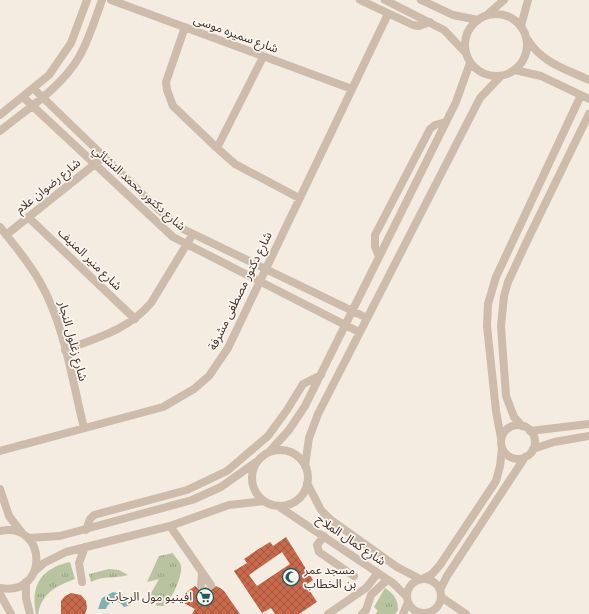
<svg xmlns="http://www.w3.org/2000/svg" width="589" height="614" viewBox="0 0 589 614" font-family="'Archivo Narrow','Noto Sans Arabic',sans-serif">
<defs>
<pattern id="grass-tufts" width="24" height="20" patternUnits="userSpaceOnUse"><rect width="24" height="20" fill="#b8c4a0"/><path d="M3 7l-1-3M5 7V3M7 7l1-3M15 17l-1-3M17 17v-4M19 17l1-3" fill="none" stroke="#97a083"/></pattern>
<pattern id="building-cross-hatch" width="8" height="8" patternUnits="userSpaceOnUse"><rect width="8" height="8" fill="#c8694b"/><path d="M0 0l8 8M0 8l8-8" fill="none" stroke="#a4573f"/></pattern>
</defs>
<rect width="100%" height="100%" fill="#f4ebe1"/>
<!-- grass -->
<path fill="url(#grass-tufts)" d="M173 553C174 557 180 560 181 566 183 574 171 603 163 606H157L150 595 159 579 147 582 159 556Z
M70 562 75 579C56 586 42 593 38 614H36C30 585 42 568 70 562Z
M109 569 119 570 128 575C115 579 104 575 91 582L89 574Z
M385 588C394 594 398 599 398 610L395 614H375L378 611 374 607Z"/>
<!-- water -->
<path fill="#7fb0b2" d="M113 592 124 595 131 605 124 607C118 599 109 600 106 609H98L102 598Z"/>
<!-- building -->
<path fill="url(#building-cross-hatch)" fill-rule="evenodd" d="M286 537 313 580 306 585 317 602 299 614H275L271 608 262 613 234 571 247 563 244 559 257 550 270 542 273 546ZM282 552 290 564 257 586 249 575Z
M195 586 200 590 206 587 211 590 216 586 220 588 224 591 240 614H192L195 609 180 601 185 593Z
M71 593 81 595 86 601 87 608 85 614H61V601L65 596Z"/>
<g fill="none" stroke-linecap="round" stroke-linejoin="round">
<!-- minor -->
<path stroke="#cdbbac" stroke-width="8" d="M111 0 352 89
M360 0 413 25 419 26 430 22
M385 0 444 30 465 52
M421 0 453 15 478 20
M465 45a31 31 0 1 1 62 0a31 31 0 1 1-62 0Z
M488 14 504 0
M521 26 528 0
M185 27 166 82 167 90 173 106 217 148 235 164 299 198
M528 40C542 63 566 69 589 80
M515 70 541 76 589 99
M34 89 159 210 181 228 367 318
M23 97 173 237 359 332
M0 115 49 75 71 43 87 0
M0 131C27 109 61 88 79 57 89 40 95 19 102 0
M217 148 263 57
M28 217 135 319
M0 227C14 245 29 262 40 282 65 326 72 380 84 428
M6 235 105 156
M379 256 375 247V235L430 129 435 125 446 122
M65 350C97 338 128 330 151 303L193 234
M501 442a17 17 0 1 1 34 0a17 17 0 1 1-34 0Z
M522 426 514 417 506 396 501 326 504 296 508 282 527 241 589 114
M530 431 589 424
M501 438 496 411 487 326 488 304 496 277 581 95
M533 449 554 442 589 436
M252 478a28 28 0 1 1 56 0a28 28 0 1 1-56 0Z
M0 451 163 407 194 389 209 376 228 348 388 14
M269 452 289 430 305 406 456 102 470 63
M305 466 309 438 318 414 480 98 500 77
M307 483 321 510 331 520 397 567 420 579
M0 489 9 516 22 533
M278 506 378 573 393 583 407 597
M170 526 211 585
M86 530 90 519 94 515 187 490 227 471 268 436 287 410 303 384 321 375
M0 531C48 521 49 597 0 588
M324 536 317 545 319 552 354 576
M28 538 60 536 192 500 221 487 256 462
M35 571 44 563 66 552 170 526 229 505 264 501
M424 578 432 574 440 565 496 481 500 466 502 448
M407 596a17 17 0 1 1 34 0a17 17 0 1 1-34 0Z
M26 582V598L30 614
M82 582 79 563 85 547
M201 585 202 573
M440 590 447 576 525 457
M0 594 11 614
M441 597 466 614
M328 614 366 588 378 573
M362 614 366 610 371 595 387 580
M403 614 408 602"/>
</g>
<!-- icons -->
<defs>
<g id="mosque-ring" transform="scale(0.9)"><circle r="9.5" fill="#fbf5ee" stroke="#1f5a5e" stroke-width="1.5"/><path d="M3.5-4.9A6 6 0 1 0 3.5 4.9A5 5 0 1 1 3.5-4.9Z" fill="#1f5a5e"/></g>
<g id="supermarket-ring" transform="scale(0.9)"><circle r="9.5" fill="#fbf5ee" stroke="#1f5a5e" stroke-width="1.5"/><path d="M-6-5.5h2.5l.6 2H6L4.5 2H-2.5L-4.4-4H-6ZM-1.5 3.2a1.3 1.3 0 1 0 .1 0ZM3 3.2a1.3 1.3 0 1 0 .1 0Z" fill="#1f5a5e"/></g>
</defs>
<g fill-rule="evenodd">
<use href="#mosque-ring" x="291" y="577"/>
<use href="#supermarket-ring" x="205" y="597"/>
</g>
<g text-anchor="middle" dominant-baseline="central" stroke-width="3.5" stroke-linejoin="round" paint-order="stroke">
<!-- street labels -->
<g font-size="12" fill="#3b302b" stroke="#fbf5ee">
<text transform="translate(236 34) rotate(20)">شارع سميره موسى</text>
<text transform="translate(48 186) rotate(-39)">شارع رضوان علام</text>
<text transform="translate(139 188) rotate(42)">شارع دكتور محمد النشائي</text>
<text transform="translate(90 259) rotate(44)">شارع منير المنيف</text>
<text transform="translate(240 291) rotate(-64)">شارع دكتور مصطفى مشرفة</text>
<text transform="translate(73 341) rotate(75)">شارع زغلول النجار</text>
<text transform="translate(351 540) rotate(34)">شارع كمال الملاح</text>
</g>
<!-- poi labels -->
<g font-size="12" fill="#3b302b" stroke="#fbf5ee" text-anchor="start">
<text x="304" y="570">مسجد عمر<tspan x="304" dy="14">بن الخطاب</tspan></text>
<text x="192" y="597" text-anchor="end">افينيو مول الرحاب</text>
</g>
</g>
</svg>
